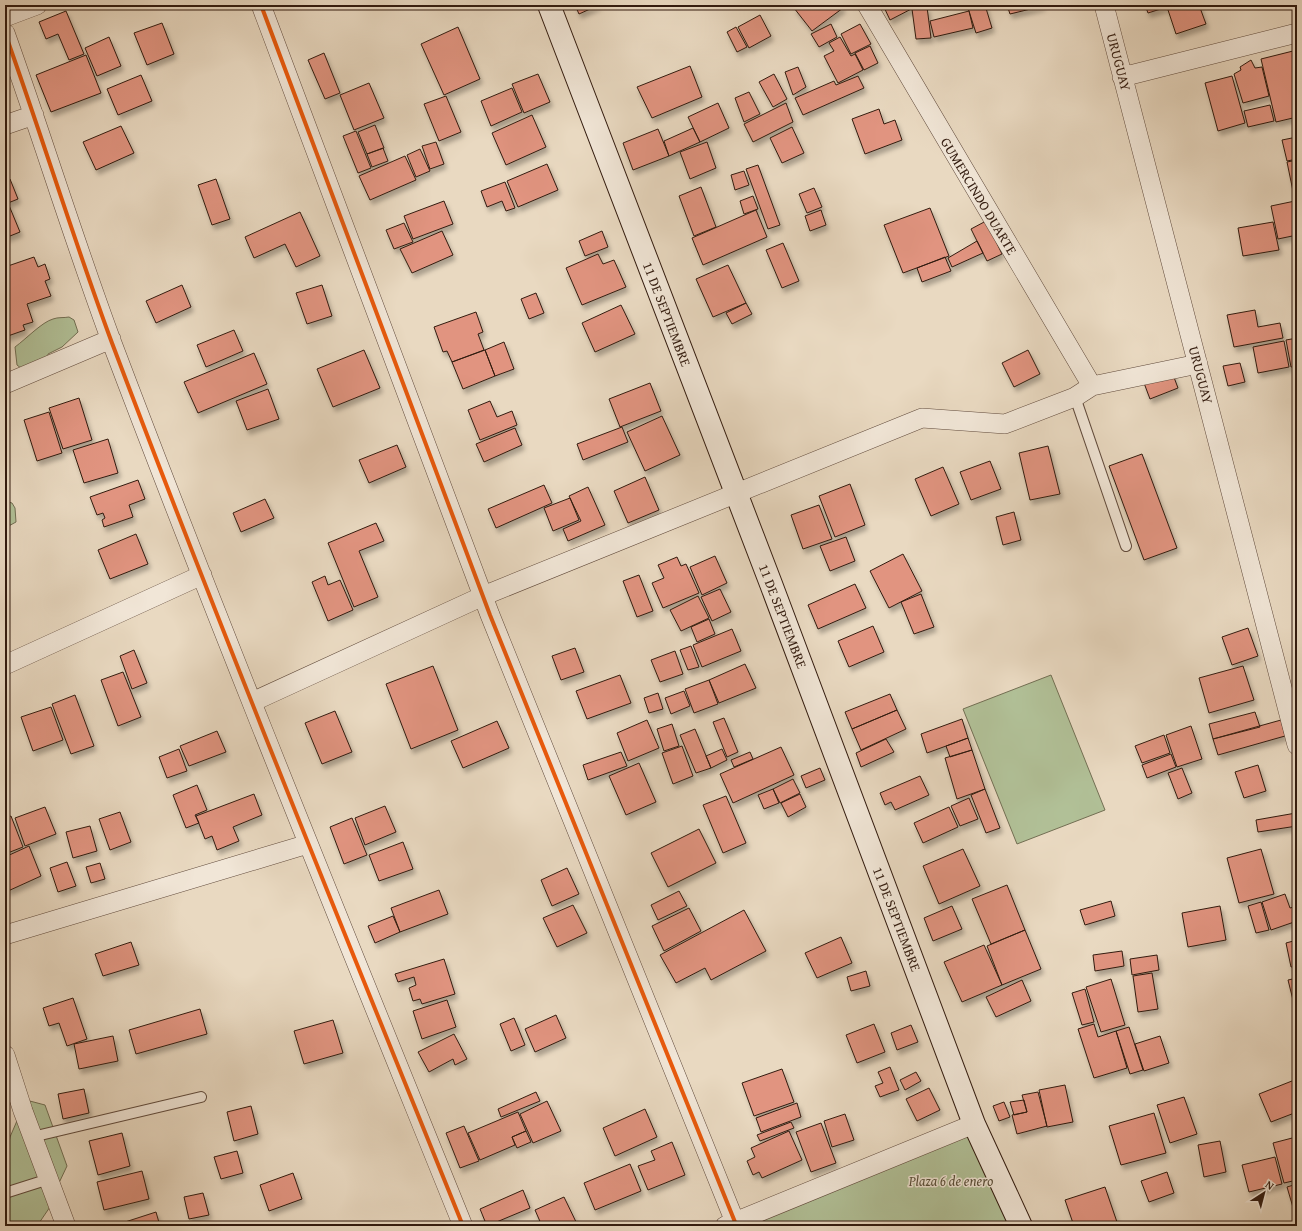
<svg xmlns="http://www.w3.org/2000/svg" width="1302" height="1231" viewBox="0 0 1302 1231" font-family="'Gentium Book Plus',serif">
<defs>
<filter id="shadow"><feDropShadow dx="2.5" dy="4.5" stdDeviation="2" flood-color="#0004"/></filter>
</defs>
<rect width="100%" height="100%" fill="#e9d9c1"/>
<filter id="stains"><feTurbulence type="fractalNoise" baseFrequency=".005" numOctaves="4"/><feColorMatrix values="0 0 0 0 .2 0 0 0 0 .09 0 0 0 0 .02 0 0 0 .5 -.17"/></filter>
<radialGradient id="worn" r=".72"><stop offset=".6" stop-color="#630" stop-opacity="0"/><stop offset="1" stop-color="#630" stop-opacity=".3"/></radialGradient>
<!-- green -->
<path fill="#b1c097" stroke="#726e53" d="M69 317 74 320 78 332 62 347 48 354 47 364 26 372 17 365 15 347C26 339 42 322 53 319 58 317 64 318 69 317Z
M5 501 12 503 15 508 16 522 5 528Z
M1051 675 1105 810 1017 844 963 709Z
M26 1100 45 1105 67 1166 58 1185 52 1204 37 1226H5V1161L10 1137Z
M974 1124 1021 1226H725Z"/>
<!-- building -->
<path fill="#e19480" stroke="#321b0f" filter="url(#shadow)" d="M575 5H599L579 14Z
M797 5H841L843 8 812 31 794 8Z
M883 5H919L890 20Z
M967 5H985L992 28 976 33Z
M1007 5H1043V6L1010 14Z
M1145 5H1199L1206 24 1176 34 1167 7 1148 13Z
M927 7 931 38 916 39 912 9Z
M66 11 84 54 69 60 58 34 46 39 39 22Z
M969 11 973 28 934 37 930 21Z
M760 15 771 36 749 48 738 27Z
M162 23 174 54 147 65 134 33Z
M831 24 837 37 819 47 811 34Z
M860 24 871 44 851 54 841 34Z
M458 27 480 79 444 95 421 44Z
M736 27 747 47 737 52 727 32Z
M109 37 121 66 97 76 85 48Z
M840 37 851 56 855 54 863 70 838 83 824 56 834 51 829 43Z
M870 46 878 63 864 70 855 53Z
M1297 50V117L1276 122 1261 59Z
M324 53 340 93 325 99 308 60Z
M86 55 101 93 51 112 36 75Z
M1251 60 1255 68 1262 67 1269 96 1243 103 1234 74 1241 70 1240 67Z
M690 66 702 97 652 118 637 87Z
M798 67 806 87 793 95 785 72Z
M538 74 550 102 524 113 512 84Z
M774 74 787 99 773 107 759 82Z
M141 75 152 101 118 115 107 89Z
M858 76 864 88 803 115 795 98 834 81 836 85Z
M1232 76 1245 123 1218 131 1205 83Z
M369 83 384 118 354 130 340 95Z
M512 88 522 112 491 126 481 101Z
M749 92 760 114 744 122 735 98Z
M446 96 461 132 439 141 424 104Z
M718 103 729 128 700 142 688 117Z
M786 103 793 122 753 142 744 124Z
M1270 105 1274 121 1248 127 1244 111Z
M879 109 884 124 895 120 902 140 865 154 852 119Z
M532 115 546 147 506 165 492 133Z
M375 125 384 148 367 154 358 132Z
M121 126 134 153 96 170 83 142Z
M792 127 804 153 782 163 770 138Z
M693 128 700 142 669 156 664 141Z
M658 129 669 156 633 170 623 143Z
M356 131 371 168 358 173 343 136Z
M1297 137V159L1287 161 1282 140Z
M436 142 444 164 430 169 422 146Z
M707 142 716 168 690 179 680 152Z
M383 148 388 161 372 167 367 154Z
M420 149 430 171 416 177 407 155Z
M405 156 416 180 370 200 359 176Z
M1297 160V200L1295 201 1287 162Z
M547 164 558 190 518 207 507 181Z
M758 165 780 225 768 229 746 169Z
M744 171 749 185 735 190 731 175Z
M10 179 18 199 8 203 20 232 5 238V182Z
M216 179 230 219 212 225 198 185Z
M505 182 515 208 506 211 502 201 487 207 481 191Z
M701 187 716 227 694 236 679 196Z
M814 188 822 207 807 213 799 194Z
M753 196 758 209 744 214 740 201Z
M444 201 453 224 413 239 404 216Z
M1295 201 1297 235 1278 239 1271 206Z
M930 208 949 256 903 273 884 225Z
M756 210 767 237 703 265 692 238Z
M821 210 826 225 810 231 805 216Z
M300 212 320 256 296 267 285 244 254 258 245 237Z
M986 221 1002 254 987 261 971 229Z
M1273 222 1279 250 1243 256 1238 228Z
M404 223 413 242 394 249 386 230Z
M442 231 453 255 412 273 400 249Z
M602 231 608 247 585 256 579 241Z
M977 241 983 253 952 267 948 258Z
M783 243 799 281 782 288 766 250Z
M598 254 603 264 614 260 626 287 582 305 566 268Z
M34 257 38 267 45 264 50 279 45 281 51 296 27 304 33 322 23 325 25 330 5 337V312L8 311 5 302V267Z
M945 257 951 271 922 282 917 268Z
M728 265 746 303 713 317 696 279Z
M182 285 191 307 156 323 146 301Z
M322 285 332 316 307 324 296 293Z
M536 293 544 313 529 319 521 299Z
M746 303 752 314 732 324 726 313Z
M621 305 635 334 595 352 582 323Z
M1255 310 1258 327 1280 323 1283 338 1234 347 1227 315Z
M476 312 483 332 478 334 484 350 452 362 447 351 443 352 434 327Z
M234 330 243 351 206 367 197 345Z
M1297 338V366L1291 367 1286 340Z
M1284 341 1289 367 1258 373 1253 347Z
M504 342 514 369 495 376 485 350Z
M364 350 380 388 333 407 317 369Z
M485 350 495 376 463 389 452 362Z
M1028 350 1040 374 1014 387 1002 363Z
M254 353 267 384 198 413 184 382Z
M1240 363 1245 382 1228 386 1223 366Z
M1172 372 1178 388 1150 399 1144 383Z
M650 383 661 411 620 427 609 399Z
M268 389 279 419 247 430 236 401Z
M79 398 92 440 63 449 49 408Z
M490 401 497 417 512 411 517 425 480 440 468 410Z
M49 412 62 453 37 461 24 420Z
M662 416 680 455 645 471 627 432Z
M622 427 628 442 583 460 577 444Z
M515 428 522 445 484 462 476 444Z
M108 439 118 473 84 483 73 450Z
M397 445 406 467 369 483 359 460Z
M1048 446 1060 494 1030 500 1019 453Z
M1142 454 1177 548 1144 560 1109 466Z
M990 461 1001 489 971 500 960 472Z
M943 467 959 504 931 516 915 479Z
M645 477 659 510 628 523 614 491Z
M138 480 145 499 129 505 133 517 104 527 102 520 105 518 103 513 97 515 90 497Z
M850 484 865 525 835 537 819 496Z
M544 485 552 503 496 528 488 509Z
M588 487 605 525 568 541 563 529 581 521 569 496Z
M570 498 579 520 553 531 544 508Z
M265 499 274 518 241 532 233 513Z
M819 505 832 539 803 549 791 515Z
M1014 512 1021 540 1003 545 996 517Z
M376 523 384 541 359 551 378 597 354 607 328 543Z
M136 534 148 564 110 579 98 550Z
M846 537 855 561 830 571 820 546Z
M903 554 922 591 889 608 870 571Z
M715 556 727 583 702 595 690 567Z
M677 557 681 566 686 564 699 593 663 608 652 583 664 578 658 565Z
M639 575 653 611 637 617 623 581Z
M325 576 328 585 340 580 353 610 328 621 312 582Z
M855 584 866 608 818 629 808 605Z
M720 589 731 612 712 621 701 597Z
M921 594 934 627 914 634 901 602Z
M698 596 709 618 681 631 670 610Z
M709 619 715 634 697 642 691 627Z
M873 626 884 652 849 667 838 641Z
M1248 628 1258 656 1232 665 1222 637Z
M732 629 741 651 702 667 693 645Z
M691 646 699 667 688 670 680 650Z
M575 648 584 672 561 680 552 656Z
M134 650 147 683 132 689 120 656Z
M675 651 683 674 660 682 651 660Z
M745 664 756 688 719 703 709 680Z
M433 666 458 730 411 749 386 684Z
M1243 666 1254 700 1209 713 1199 678Z
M123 672 141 717 118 726 101 680Z
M620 675 631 703 587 719 576 691Z
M709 680 718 704 694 713 685 689Z
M684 691 690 706 671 714 665 698Z
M658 693 663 709 649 713 644 698Z
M890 694 897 710 852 729 845 712Z
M75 695 94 746 71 754 52 704Z
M51 707 63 740 33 751 21 717Z
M897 710 906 729 861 750 852 729Z
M335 711 352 752 322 764 305 723Z
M1255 712 1260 727 1213 739 1209 724Z
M724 718 738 752 727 757 713 722Z
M962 719 968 738 927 753 921 734Z
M647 720 659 748 628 761 617 733Z
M1281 720 1285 736 1218 755 1213 739Z
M497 721 509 748 463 768 451 741Z
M672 724 679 746 664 751 657 729Z
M1191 726 1202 759 1177 767 1166 735Z
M695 729 711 768 696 773 680 735Z
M217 731 226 752 189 766 180 746Z
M1164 735 1170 753 1142 763 1135 746Z
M968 738 972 750 950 757 946 746Z
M886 739 894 752 861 767 856 753Z
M682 746 693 776 673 784 662 753Z
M781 747 794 775 733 803 720 774Z
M179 749 187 771 167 778 159 757Z
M722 749 727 760 711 768 706 756Z
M972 750 985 789 957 799 945 758Z
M621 752 627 766 588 780 583 765Z
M750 752 753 759 734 767 731 760Z
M1171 754 1176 767 1147 778 1142 765Z
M639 763 656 802 626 815 609 776Z
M1258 765 1266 791 1244 798 1235 772Z
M820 768 825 780 806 788 801 776Z
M1182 768 1192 793 1178 799 1168 773Z
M920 776 929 795 895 810 891 802 885 805 880 793Z
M793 779 800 793 780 803 773 789Z
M197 785 207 810 195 815 199 823 186 828 173 795Z
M773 789 779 803 764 809 758 795Z
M985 789 1000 828 986 833 971 795Z
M254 794 262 815 233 827 239 841 217 850 212 836 205 839 196 816Z
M800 794 806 807 788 817 781 803Z
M726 796 746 843 723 853 703 805Z
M969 798 978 819 960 826 951 806Z
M385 806 396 832 365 845 355 818Z
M45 807 56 834 25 846 15 818Z
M949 807 958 827 923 843 914 823Z
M120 812 131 842 110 850 99 819Z
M1296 813 1297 826 1258 832 1256 820Z
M11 816 23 847 5 854V818Z
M352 818 367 855 344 864 330 827Z
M90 826 97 851 73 858 66 832Z
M699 829 716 863 668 887 651 853Z
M403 842 413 869 379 881 369 855Z
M29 846 41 876 8 891 5 883V857Z
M963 849 980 886 939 904 923 866Z
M1261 849 1274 894 1239 903 1227 858Z
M67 862 76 886 58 892 50 868Z
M100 863 105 879 91 883 86 867Z
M567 868 579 894 552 906 541 880Z
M1007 885 1025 930 991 944 972 899Z
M439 890 448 914 400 932 391 908Z
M679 891 687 906 658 920 651 905Z
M1285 894 1290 908 1297 906V921L1271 930 1262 902Z
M1111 901 1115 916 1085 925 1080 910Z
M1261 902 1269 930 1256 933 1248 906Z
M573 905 587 933 557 947 543 918Z
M952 906 962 929 933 941 924 918Z
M1220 906 1226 940 1188 947 1182 913Z
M689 908 701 931 664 951 652 926Z
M744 910 766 951 711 980 705 968 676 983 660 955Z
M393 916 400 932 375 943 368 926Z
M1025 930 1041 969 1002 985 987 946Z
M841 937 852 963 817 978 805 953Z
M1297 940V966L1291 967 1286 943Z
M131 942 139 965 103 976 95 954Z
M984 945 1002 985 962 1002 944 962Z
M1122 951 1124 966 1095 971 1093 955Z
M1157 955 1159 970 1132 975 1130 959Z
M444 959 455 994 422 1004 420 999 413 1001 409 988 416 985 414 977 398 982 395 974Z
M866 971 870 986 851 991 847 977Z
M1152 973 1158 1009 1138 1012 1133 976Z
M1297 978V1008H1295L1288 980Z
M1111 979 1125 1025 1101 1032 1086 987Z
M1022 980 1031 1001 996 1017 986 997Z
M1085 989 1094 1022 1082 1025 1072 993Z
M73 998 87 1039 67 1046 59 1023 49 1026 43 1008Z
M447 1000 456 1027 422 1039 413 1011Z
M200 1009 207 1034 136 1054 129 1030Z
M556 1015 566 1038 535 1052 525 1029Z
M514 1018 525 1045 511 1051 500 1024Z
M333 1020 343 1053 304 1064 294 1031Z
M874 1024 885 1052 857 1063 846 1035Z
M1094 1024 1098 1037 1116 1031 1127 1068 1094 1078 1078 1029Z
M911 1025 918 1042 897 1050 891 1033Z
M1129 1027 1143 1070 1130 1074 1116 1031Z
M454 1034 467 1059 455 1065 453 1059 429 1072 418 1052Z
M113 1036 118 1061 79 1069 74 1044Z
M1160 1036 1169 1063 1144 1071 1135 1044Z
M890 1067 899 1090 880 1097 875 1086 883 1083 878 1072Z
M782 1069 794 1102 754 1116 742 1083Z
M916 1072 921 1081 905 1090 900 1080Z
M1297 1079V1112L1271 1122 1259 1094Z
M1065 1085 1073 1122 1047 1127 1039 1090Z
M929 1088 940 1110 917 1121 906 1099Z
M84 1089 89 1113 63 1119 58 1094Z
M536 1092 540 1101 501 1117 498 1109Z
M1038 1092 1047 1126 1017 1134 1012 1115 1027 1112 1022 1095Z
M1184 1097 1197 1134 1170 1143 1157 1105Z
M1024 1100 1027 1112 1014 1115 1010 1102Z
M547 1101 561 1131 533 1143 520 1114Z
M1004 1102 1010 1117 999 1121 993 1106Z
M797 1103 801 1117 761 1132 756 1118Z
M251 1106 258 1134 234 1141 227 1112Z
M645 1109 657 1137 615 1156 603 1128Z
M518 1112 526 1131 512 1137 515 1145 480 1160 468 1133Z
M1154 1113 1166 1153 1121 1165 1109 1126Z
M845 1114 854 1140 832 1147 824 1121Z
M791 1122 794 1128 760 1141 757 1135Z
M821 1123 836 1163 811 1172 796 1132Z
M464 1126 479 1161 460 1168 446 1133Z
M526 1131 531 1142 517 1148 512 1137Z
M789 1131 802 1160 762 1178 759 1172 753 1175 747 1161 755 1157 751 1148Z
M122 1133 130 1166 98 1175 89 1141Z
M1296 1137 1297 1180 1284 1183 1273 1143Z
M1220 1141 1226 1172 1204 1177 1198 1145Z
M672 1142 685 1175 648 1190 638 1166 655 1160 651 1151Z
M237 1151 243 1173 221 1179 214 1157Z
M1275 1157 1282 1184 1249 1192 1242 1165Z
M630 1164 641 1191 595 1210 584 1183Z
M142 1171 149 1199 104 1210 97 1182Z
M1167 1172 1174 1193 1149 1202 1141 1181Z
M293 1173 302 1199 269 1211 260 1185Z
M1297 1184V1221L1287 1187Z
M1105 1187 1118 1225 1074 1226 1065 1200Z
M523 1190 530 1208 487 1226 480 1209Z
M203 1193 209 1215 189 1219 184 1197Z
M564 1197 578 1226H542L535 1210Z
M156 1212 160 1226H123L122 1223Z
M213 1222 214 1226H202Z"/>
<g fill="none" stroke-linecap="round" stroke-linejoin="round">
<!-- lane casing -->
<g stroke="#604a3c" stroke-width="12">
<path id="lane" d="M1075 397 1126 546
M32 1137 201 1097
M5 1193 49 1179"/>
</g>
<!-- street casing -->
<g stroke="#604a3c" stroke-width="20">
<path id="street" d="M261 5 490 615 735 1222
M867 5 1092 386
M1104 5 1297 745
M5 17 37 5
M5 33C42 136 74 241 112 343 224 639 344 932 463 1226
M1122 77 1297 33
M5 125 34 115
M5 384 111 339
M5 665 202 575
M252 702 483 596 922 418 1005 424 1075 397 1092 386 1198 364
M5 935 308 844
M5 1055 23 1111 66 1226
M725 1226 974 1124"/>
</g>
<!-- secondary casing -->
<g stroke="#321b0f" stroke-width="24">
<path id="secondary" d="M549 5 771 584 974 1124 1021 1226"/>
</g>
<!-- lane -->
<use href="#lane" stroke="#f1e6d7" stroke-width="10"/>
<!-- street -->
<use href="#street" stroke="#f1e6d7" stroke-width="19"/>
<!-- secondary -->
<use href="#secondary" stroke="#f1e6d7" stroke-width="22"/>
<!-- cycleway casing -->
<g stroke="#f1e6d7" stroke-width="6">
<path id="cycleway" d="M261 5 490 615 735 1222
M5 33C42 136 74 241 112 343 224 639 344 932 463 1226"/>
</g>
<!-- cycleway -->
<use href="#cycleway" stroke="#e8590c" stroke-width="4"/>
</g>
<g text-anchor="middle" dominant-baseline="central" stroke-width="3" stroke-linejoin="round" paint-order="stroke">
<!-- street labels -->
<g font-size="14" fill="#321b0f" stroke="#f1e6d7">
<text transform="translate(1119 62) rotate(75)">URUGUAY</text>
<text transform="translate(979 196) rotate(59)">GUMERCINDO DUARTE</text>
<text transform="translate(667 314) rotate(69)">11 DE SEPTIEMBRE</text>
<text transform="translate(1201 375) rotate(75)">URUGUAY</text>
<text transform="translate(783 616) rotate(69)">11 DE SEPTIEMBRE</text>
<text transform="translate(897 919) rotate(69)">11 DE SEPTIEMBRE</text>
</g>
<!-- park labels -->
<g font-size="14" font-style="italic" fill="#584d38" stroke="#f1e6d7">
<text x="951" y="1181">Plaza 6 de enero</text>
</g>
</g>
<!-- margin -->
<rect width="1302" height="1231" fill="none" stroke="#e9d9c1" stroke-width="20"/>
<rect x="6" y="6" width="1290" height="1219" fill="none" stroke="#321b0f" stroke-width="2"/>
<rect x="10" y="10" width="1282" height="1211" fill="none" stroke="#321b0f"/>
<!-- north arrow -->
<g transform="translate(1264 1193) rotate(36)" stroke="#f1e6d7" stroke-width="3" paint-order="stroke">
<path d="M0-3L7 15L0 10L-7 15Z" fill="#321b0f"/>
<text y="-6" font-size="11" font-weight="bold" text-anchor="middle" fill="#321b0f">N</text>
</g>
<rect width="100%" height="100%" filter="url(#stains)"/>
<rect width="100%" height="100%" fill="url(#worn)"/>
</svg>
